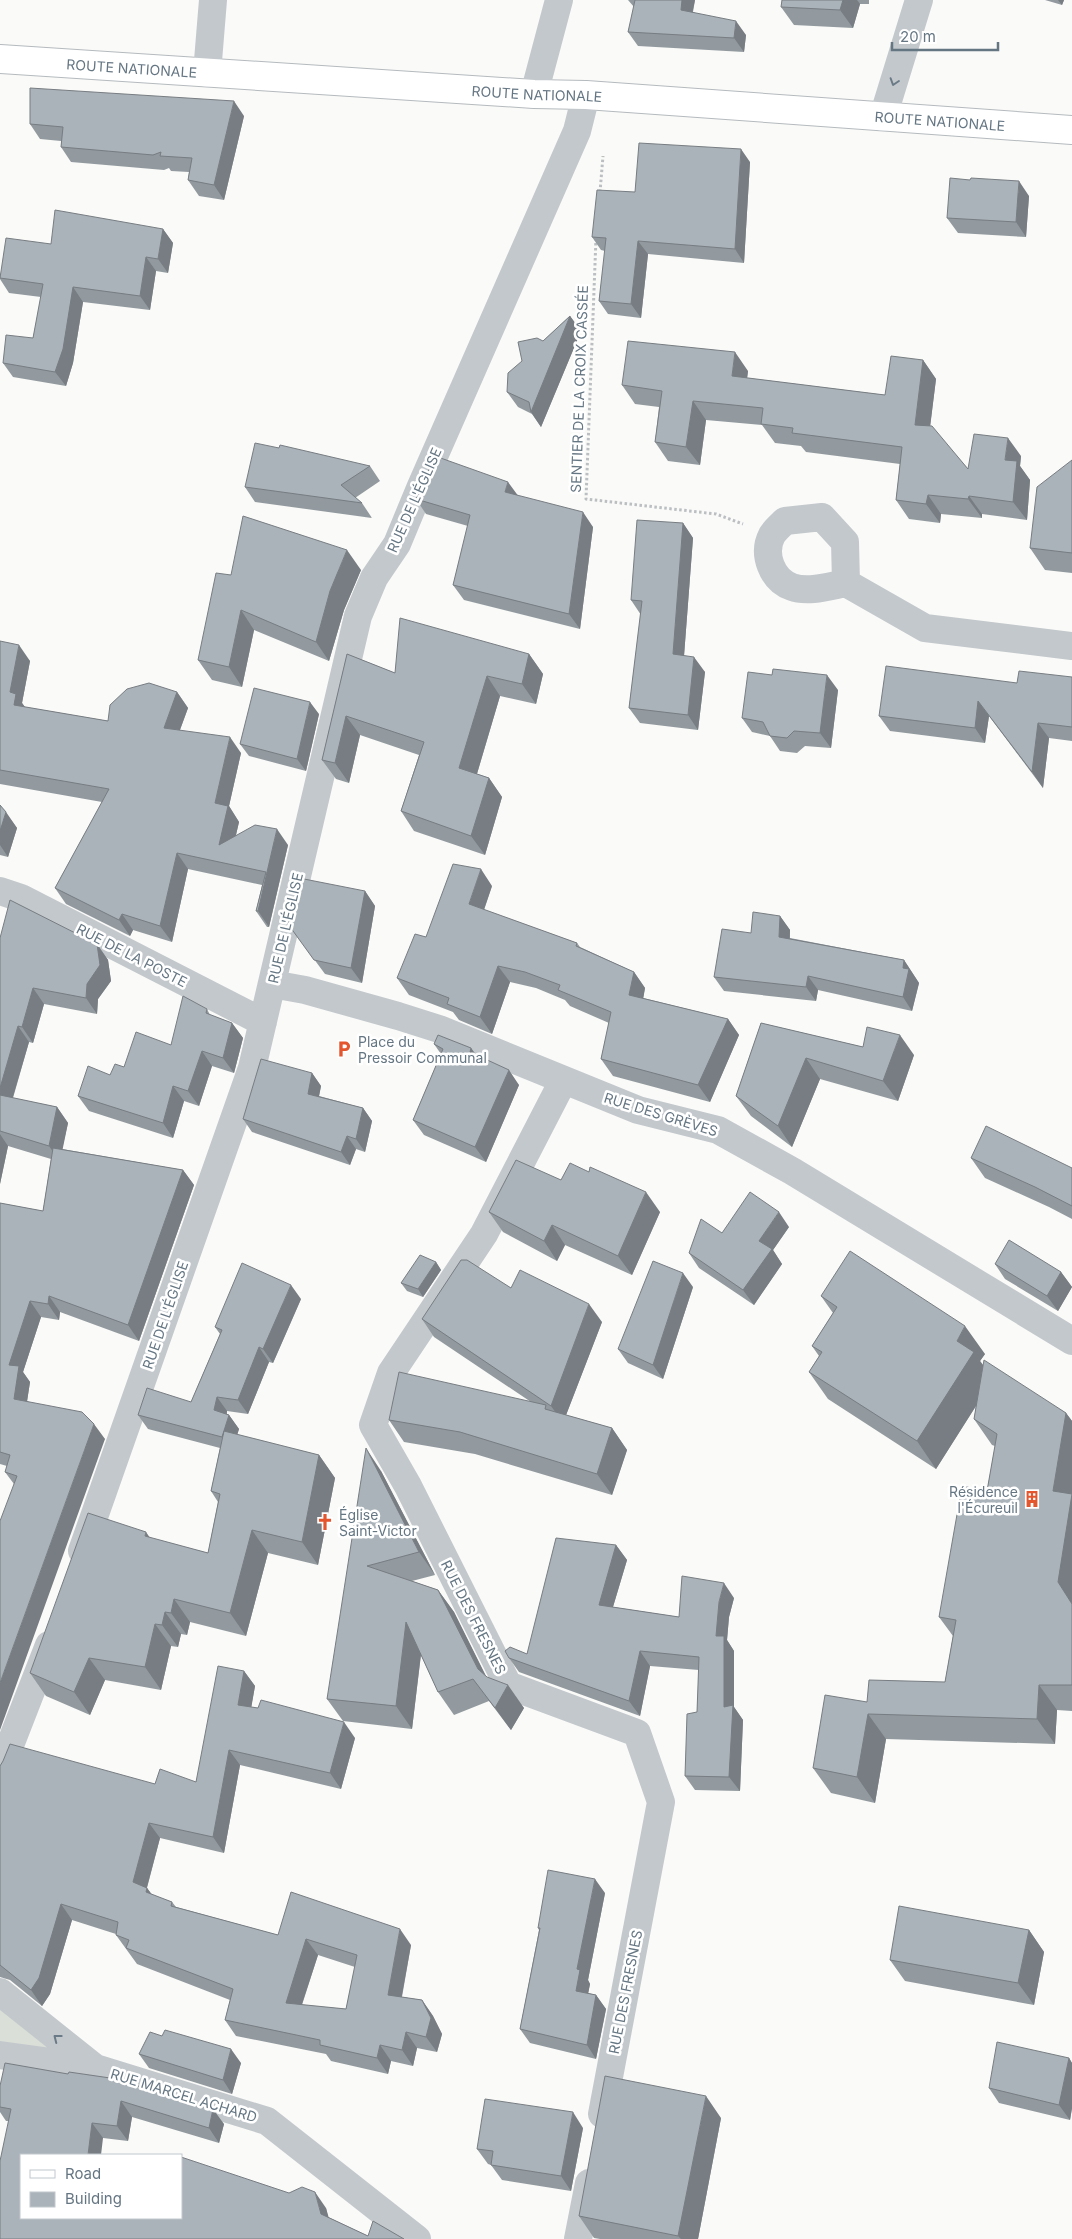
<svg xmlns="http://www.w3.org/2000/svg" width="1072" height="2239" viewBox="0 0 1072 2239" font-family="Inter,sans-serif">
<rect width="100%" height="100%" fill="#fafaf8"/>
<!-- green -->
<path fill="#dadfd7" d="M0 2009 56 2054 0 2046Z"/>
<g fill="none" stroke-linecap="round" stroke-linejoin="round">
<!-- primary casing -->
<g stroke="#b5babe" stroke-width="30">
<g id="primary">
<path id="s1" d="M0 59 534 94 586 95 1072 130"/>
</g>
</g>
<!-- path -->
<path stroke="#bbbfc2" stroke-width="3" stroke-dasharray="2.5 2.5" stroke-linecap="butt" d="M600 192 603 156
M596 238 586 499 716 514 743 524"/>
<!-- minor -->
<path stroke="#c3c8cc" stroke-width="28" d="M207 73 213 0
M534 94 559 0
M883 117 919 0
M822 517 845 542 846 583C830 586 808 593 792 587 772 580 762 554 772 535 775 530 781 525 785 521Z
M846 583 925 628 1072 646
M0 891 21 898 263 1022
M272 984 305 990 398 1016 439 1029 638 1110 718 1130 792 1171 1072 1341
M563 1081 484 1234 391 1373 373 1425 408 1486 508 1685 637 1733 661 1802 602 2114
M82 1551 252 1068 358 616 374 578 397 544 421 486 577 131 586 95
M0 1771 49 1645
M0 1992 94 2067
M0 2055 95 2068 267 2121 417 2239
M578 2239 589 2183"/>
<!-- primary -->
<use href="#primary" stroke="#fff" stroke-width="28"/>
</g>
<!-- wall -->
<path fill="#929a9f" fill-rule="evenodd" d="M628 0H695L693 12 746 35 744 52 638 46 628 32 634 7Z
M782 0H869V4H860L853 28 794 25 781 7Z
M1045 0H1064L1062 5Z
M244 116 224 200 199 196 188 180 189 172 171 171 169 168 164 170 71 162 61 147V141L40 139 30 124Z
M750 162 744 263 648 254 641 318 608 314 599 301 605 251 601 250 592 237 635 192Z
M970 180 1029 196 1026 237 958 233 947 218Z
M163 229 173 243 168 273 156 271 150 310 83 302 73 363 66 386 13 377 3 363 33 338 41 297 9 293 0 279V274L51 244Z
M570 316 581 331 541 427 532 414 518 407 507 392 543 341Z
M923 360 936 379 930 426 968 469 1021 456 1020 466 1030 480 1027 520 982 514V518L941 514 940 523 909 519 896 500 900 464 806 452 801 446 775 443 762 425 706 420 700 465 668 461 655 442 659 407 635 404 622 385 748 371 747 378 885 395Z
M1072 460V573L1045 570 1030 548Z
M370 466 380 481 355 498 362 503 372 518 255 502 245 487Z
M517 495 593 527 580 629 464 600 453 585 468 526 426 514 416 499Z
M683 523 693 538 684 656 705 672 698 730 640 723 629 708 641 615 631 600Z
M361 570 344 610 329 661 254 630 242 687 212 680 198 660 231 575Z
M0 641 30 661 22 703 25 707 108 721 177 692 188 708 180 730 241 753 229 806 239 822 236 835 288 845 269 927H267L256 911 262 885 188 869 172 942 133 930 130 936 66 904 55 888 102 802 0 784Z
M347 654 395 673 529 654 543 674 536 704 500 696 477 774 489 778 502 797 485 855 414 831 401 811 419 755 360 735 349 783 336 779 322 760Z
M1072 677V741L1049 738 1043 788 989 716 985 743 890 731 879 716 1017 683Z
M838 690 831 748 805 746 797 753 780 751 770 736 752 732 742 718Z
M319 714 306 771 249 756 240 744Z
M0 805 17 828 8 857 0 855Z
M492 886 484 910 577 943 580 947 634 972 645 988 643 998 728 1019 739 1035 710 1102 613 1076 601 1059 609 1023 570 1006 565 1000 536 988 510 982 492 1034 459 1020 453 1012 409 995 397 978 426 937Z
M365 891 375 906 362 983 325 974 288 924Z
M780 916 790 930V938L904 960 919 983 912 1011 818 990 816 1001 724 991 714 977 751 933Z
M0 938 97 944 108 960 111 981 98 999 97 1014 44 1004 33 1043 29 1042 13 1098 57 1107 68 1123 62 1149 183 1170 194 1185 139 1341 60 1312 59 1320 41 1317 23 1372 30 1382 27 1401 105 1439 14 1484 5 1472 7 1466 0 1464V1203L43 1211 51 1159 8 1146 0 1184Z
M207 1009 210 1015 232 1023 243 1038 234 1073 212 1066 199 1106 184 1101 173 1138 89 1111 78 1096 110 1075 124 1067 171 1045Z
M761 1023 863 1047 914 1055 898 1101 820 1079 792 1147 751 1116 736 1096Z
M434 1044 471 1048 476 1055 519 1085 486 1162 424 1135 413 1120 441 1054Z
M312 1073 321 1086 319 1096 363 1108 372 1121 365 1152 356 1149 350 1165 252 1132 243 1119Z
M971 1158 1072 1168V1219L1049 1207 985 1178Z
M561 1180 660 1212 632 1275 565 1245 557 1261 503 1232 489 1212Z
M789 1227 773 1250 782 1264 754 1305 699 1268 689 1253 722 1233Z
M436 1262 441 1270 423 1297 407 1291 401 1283Z
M995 1264 1061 1272 1072 1287 1058 1311 1005 1279Z
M693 1287 663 1379 628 1363 618 1349Z
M511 1288 602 1322 566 1415 612 1428 627 1450 612 1495 475 1454 404 1442 389 1420 531 1402 434 1337 422 1319Z
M821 1296 985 1354 980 1361 983 1365 1066 1413 1072 1421V1711L1057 1710 1055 1744 886 1739 875 1803 831 1793 813 1768 867 1702 945 1682 953 1636 939 1617 987 1491 995 1446 992 1445 974 1419 976 1406 936 1469 828 1399 809 1372 819 1356 812 1346 833 1313Z
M301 1299 273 1363 269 1362 248 1414 227 1411V1414L229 1415 239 1429 237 1435 319 1455 335 1478 318 1565 268 1553 246 1636 190 1622 187 1635 181 1634 178 1647 171 1646 161 1690 105 1680 90 1715 46 1696 30 1673 150 1538 208 1553 218 1502 211 1491 220 1448 148 1429 138 1415 191 1402 220 1334 215 1327Z
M381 1471 435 1575 412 1581 438 1590 454 1612 486 1677 524 1708 511 1730 489 1701 454 1715 438 1692 421 1655 412 1729 343 1721 327 1699Z
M616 1545 627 1560 613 1607 679 1617 734 1598 729 1617 727 1640 734 1651V1707L743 1720 740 1791 695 1790 685 1776 697 1712 699 1670 650 1666 640 1716 519 1672 509 1658 527 1654Z
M244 1671 255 1686 251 1707 355 1738 341 1789 240 1765 224 1853 160 1838 147 1888 152 1895 172 1902 176 1907 278 1935 411 1945 402 1997 422 2000 433 2016 442 2034 437 2052 417 2048 413 2066 391 2061 388 2074 331 2061 326 2054 236 2036 225 2020 230 2000 137 1964 116 1935V1934L72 1920 50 1994 42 2006 10 1980 0 1977V1766L155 1784 196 1782ZM318 1955 355 1967 346 2009 302 2005Z
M605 1893 588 1980 590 1984 588 1993 596 1995 606 2009 596 2059 530 2043 520 2029 539 1930 538 1928Z
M1029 1930 1044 1952 1034 2005 905 1981 890 1960Z
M139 2054 241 2063 232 2094 149 2068Z
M1069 2058 1072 2063V2108L1070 2120 999 2103 989 2088Z
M68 2074 125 2082 224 2124 219 2143 132 2117 128 2141 103 2138 21 2218 326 2208 328 2217 368 2236 404 2239H0L9 2121H6L0 2112V2086Z
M721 2118 698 2239H600L594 2238 579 2216Z
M583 2128 571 2191 502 2180 491 2165 488 2164 477 2149Z"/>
<!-- shaded-wall -->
<path fill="#777d82" d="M682 0H695L690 24 681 10Z
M843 0H857L860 4 853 28 840 10Z
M1058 0H1064L1062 5Z
M736 21 746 35 744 52 734 38Z
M234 101 244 116 224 200 214 185Z
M741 149 750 162 744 263 735 249Z
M1019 181 1029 196 1026 237 1016 222Z
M163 229 173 243 168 273 158 259Z
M638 241 648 254 641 318 631 304Z
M146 257 156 271 150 310 140 296Z
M73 287 83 302 73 363 66 386 55 372Z
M570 316 581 331 541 427 531 412Z
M735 352 748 371 745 395 732 376Z
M923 360 936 379 928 444 915 425Z
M693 401 706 420 700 465 686 447Z
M1008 438 1021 456 1020 466 1030 480 1027 520 1013 502 1005 460Z
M508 482 519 497 505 492Z
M928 495 941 514 940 523 926 504Z
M969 496 982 514V518L968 499Z
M583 512 593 527 580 629 569 614Z
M683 523 693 538 683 669 673 654Z
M347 550 361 570 344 610 329 661 316 642 330 591Z
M241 610 254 630 242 687 229 667Z
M19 645 30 661 22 703 27 710 14 705 10 692Z
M529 654 543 674 536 704 522 684Z
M694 657 705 672 698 730 688 715Z
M827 675 838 690 831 748 820 733Z
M487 676 500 696 473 787 459 768Z
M177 692 188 708 175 743 164 728Z
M978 701 989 716 985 743 975 728Z
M310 702 319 714 306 771 297 759Z
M346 716 360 735 349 783 335 763Z
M1038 723 1049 738 1043 788 1032 772Z
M230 737 241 753 229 806 239 822 230 860 219 845 215 803Z
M489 778 502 797 485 855 471 836Z
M6 812 17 828 8 857 0 845V831Z
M277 829 288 845 269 927 258 911Z
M177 853 188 869 172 942 160 926Z
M481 869 492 886 480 921 469 904Z
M365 891 375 906 362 983 351 968Z
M122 914 133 930 130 936 119 920Z
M780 916 790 930 789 950 779 937Z
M97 944 108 960 111 981 98 999 97 1014 86 998 87 984Z
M904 960 919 983 912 1011 903 997V968Z
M498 966 510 982 492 1034 480 1017Z
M634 972 645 988 641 1012 629 995Z
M808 976 818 990 816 1001 806 987Z
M33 988 44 1004 33 1043 22 1027Z
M728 1019 739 1035 710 1102 698 1085Z
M232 1023 243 1038 234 1073 223 1058Z
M18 1026 29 1042 9 1110 0 1097V1088Z
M900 1035 914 1055 898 1101 883 1081Z
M471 1048 482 1063 470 1052Z
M202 1051 212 1066 199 1106 188 1091Z
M806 1058 820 1079 792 1147 778 1126Z
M509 1070 519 1085 486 1162 475 1147Z
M312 1073 321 1086 317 1106 308 1094Z
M173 1086 184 1101 173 1138 163 1123Z
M57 1107 68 1123 60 1162 49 1146Z
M363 1108 372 1121 365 1152 356 1139Z
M0 1134 8 1146 0 1184Z
M347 1136 356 1149 350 1165 341 1152Z
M183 1170 194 1185 139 1341 128 1325Z
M646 1192 660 1212 632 1275 618 1256Z
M779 1212 789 1227 773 1250 782 1264 754 1305 743 1290 759 1241Z
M552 1225 565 1245 557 1261 544 1241Z
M436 1262 441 1270 423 1297 418 1289Z
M1061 1272 1072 1287 1058 1311 1047 1296Z
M683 1273 693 1287 663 1379 653 1365Z
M291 1285 301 1299 273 1363 263 1349Z
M49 1296 60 1312 59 1320 48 1304Z
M30 1301 41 1317 23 1372 30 1382 25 1415 14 1399 9 1365Z
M589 1304 602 1322 563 1423 551 1406Z
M965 1326 985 1354 980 1361 993 1379 936 1469 917 1441 957 1341Z
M259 1347 269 1362 248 1414 238 1400Z
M217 1397 227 1411 224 1425 214 1410Z
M1066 1413 1072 1421V1604L1058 1582 1053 1491Z
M229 1415 239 1429 232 1451 222 1437Z
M94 1424 105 1439 0 1730V1683Z
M612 1428 627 1450 612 1495 597 1474Z
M366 1448 381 1471 435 1575 419 1552Z
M319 1455 335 1478 318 1565 302 1542Z
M252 1530 268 1553 246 1636 230 1613Z
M146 1532 161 1554 145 1536Z
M616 1545 627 1560 609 1620 599 1605Z
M724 1583 734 1598 729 1617 727 1640 734 1651V1707L743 1720 740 1791 729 1777 724 1707 716 1636 719 1602Z
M438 1590 454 1612 494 1692 478 1669Z
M174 1599 190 1622 187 1635 171 1613Z
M165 1612 181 1634 178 1647 162 1625Z
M406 1622 422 1645 412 1729 396 1706Z
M155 1624 171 1646 161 1690 145 1667Z
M640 1651 650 1666 640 1716 629 1701Z
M89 1658 105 1680 90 1715 74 1692Z
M244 1671 255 1686 249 1721 238 1705Z
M508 1685 524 1708 511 1730 495 1708Z
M1039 1685 1057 1710 1055 1744 1037 1719Z
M868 1714 886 1739 875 1803 857 1777Z
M344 1722 355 1738 341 1789 330 1773Z
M229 1750 240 1765 224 1853 213 1837Z
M149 1823 160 1838 144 1898 133 1882Z
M595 1879 605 1893 588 1980 590 1984 586 2005 576 1991 577 1969Z
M147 1888 159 1904 146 1892Z
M61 1904 72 1920 50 1994 42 2006 31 1990Z
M400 1929 411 1945 399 2011 388 1995Z
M1029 1930 1044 1952 1034 2005 1018 1983Z
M306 1939 318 1955 297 2019 286 2003Z
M596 1995 606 2009 596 2059 587 2045Z
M422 2000 433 2016 442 2034 437 2052 426 2037Z
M406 2032 417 2048 413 2066 402 2050Z
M380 2045 391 2061 388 2074 377 2058Z
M231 2049 241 2063 232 2094 223 2080Z
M1069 2058 1072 2063V2108L1070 2120 1059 2105Z
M706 2096 721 2118 698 2239H681L678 2236Z
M121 2101 132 2117 128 2141 117 2126Z
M213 2109 224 2124 219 2143 209 2128Z
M573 2112 583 2128 571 2191 561 2176Z
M92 2123 103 2138 101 2155H88Z
M315 2192 326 2208 332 2229 321 2214Z"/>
<!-- building -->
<path fill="#aab3b9" stroke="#777d82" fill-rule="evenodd" d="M635 0H682L681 10 736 21 734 38 628 32Z
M782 0H843L840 10 781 7Z
M30 88 234 101 214 185 188 180 192 158 160 156 161 152 153 155 61 147 63 127 30 124Z
M639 143 741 149 735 249 638 241 631 304 599 301 606 238 592 237 597 190 635 192Z
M950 178 970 180 971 178 1019 181 1016 222 947 218Z
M55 210 163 229 158 259 146 257 140 296 73 287 63 349 55 372 3 363 6 335 33 338 43 284 0 278 6 238 51 244Z
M570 316 531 412 529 402 507 392 508 373 522 361 518 342 537 338 543 341Z
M628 341 735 352 732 376 885 395 891 356 923 360 915 425 932 426 968 469 974 434 1008 438 1005 460 1017 461 1013 502 969 496 968 499 928 495 926 504 896 500 902 447 792 433 793 428 761 424 763 408 693 401 686 447 655 442 662 391 622 385Z
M255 443 279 448 280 445 370 466 341 485 362 503 245 487Z
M435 456 508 482 505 492 583 512 569 614 453 585 470 515 416 499Z
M1072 460V553L1030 548 1037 487Z
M243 516 347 550 330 591 316 642 241 610 229 667 198 660 216 573 231 575Z
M637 520 683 523 673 654 694 657 688 715 629 708 642 601 631 600Z
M400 618 529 654 522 684 487 676 459 768 489 778 471 836 401 811 424 742 346 716 335 763 322 760 347 654 395 673Z
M0 641 19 645 10 692 16 694 14 705 108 721 110 705 127 689 149 683 177 692 164 728 230 737 215 803 228 806 219 845 255 825 277 829 258 911H256L266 872 177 853 160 926 122 914 119 920 55 888 109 789 0 770Z
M886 666 1017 683 1019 671 1072 677V727L1038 723 1032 772 978 701 975 728 879 716Z
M773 669 827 675 820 733 794 731 787 738 770 736 763 722 742 718 748 672 772 675Z
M254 688 310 702 297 759 240 744Z
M0 805 6 812 0 831Z
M453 864 481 869 469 904 577 943 576 946 634 972 629 995 728 1019 698 1085 601 1059 611 1012 558 990 560 985 525 972 498 966 480 1017 447 1004 449 998 397 978 415 934 426 937Z
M299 878 365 891 351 968 314 960 288 924Z
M10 900 97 944 100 965 87 984 86 998 33 988 22 1027 18 1026 0 1088V938Z
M753 912 780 916 779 937 904 960 903 968 909 969 903 997 808 976 806 987 714 977 722 929 751 933Z
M183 996 207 1009 206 1013 232 1023 223 1058 202 1051 188 1091 173 1086 163 1123 78 1096 88 1066 110 1075 115 1064 124 1067 136 1032 171 1045Z
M761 1023 863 1047 867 1027 900 1035 883 1081 806 1058 778 1126 736 1096Z
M438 1035 471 1048 470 1052 509 1070 475 1147 413 1120 443 1049 434 1044Z
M261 1059 312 1073 308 1094 363 1108 356 1139 347 1136 341 1152 243 1119Z
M0 1095 57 1107 49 1146 0 1131Z
M986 1126 1072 1168V1206L1035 1187 971 1158Z
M53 1148 183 1170 128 1325 49 1296 48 1304 30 1301 9 1365 19 1366 14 1399 82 1412 94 1424 0 1683V1521L17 1476 5 1472 10 1455 0 1452V1203L43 1211Z
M516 1160 561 1180 570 1163 589 1172 590 1167 646 1192 618 1256 552 1225 544 1241 489 1212Z
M750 1192 779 1212 759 1241 772 1249 743 1290 689 1253 701 1219 722 1233Z
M1009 1240 1061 1272 1047 1296 995 1264Z
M850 1251 965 1326 957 1341 974 1352 917 1441 809 1372 822 1352 812 1346 837 1307 821 1296Z
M420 1255 436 1262 418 1289 401 1283Z
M461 1260H467L511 1288 520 1270 589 1304 551 1406 422 1319Z
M653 1261 683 1273 653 1365 618 1349Z
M242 1263 291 1285 263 1349 259 1347 238 1400 217 1397 214 1410 229 1415 222 1437 138 1415 147 1388 191 1402 222 1330 215 1327Z
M984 1360 1066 1413 1053 1491 1072 1494 1058 1582 1072 1604V1685H1039L1037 1719 868 1714 857 1777 813 1768 825 1695 867 1702 869 1680 945 1682 956 1620 939 1617 962 1486 987 1491 997 1434 974 1419Z
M399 1372 546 1405 545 1409 612 1428 597 1474 460 1432 389 1420Z
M224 1431 319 1455 302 1542 252 1530 230 1613 174 1599 171 1613 165 1612 162 1625 155 1624 145 1667 89 1658 74 1692 30 1673 88 1513 146 1532 145 1536 208 1553 220 1494 211 1491Z
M366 1448 419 1552 367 1566 438 1590 478 1669 487 1677 508 1685 495 1708 473 1679 438 1692 406 1622 396 1706 327 1699Z
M556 1538 616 1545 599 1605 679 1617 682 1576 724 1583 719 1602 716 1636H724V1707L733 1705 729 1777 685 1776 687 1714 697 1712 699 1657 640 1651 629 1701 509 1658 505 1651 510 1647 527 1654Z
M218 1666 244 1671 238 1705 258 1708 261 1700 344 1722 330 1773 229 1750 213 1837 149 1823 133 1882 147 1888 146 1892 172 1902 171 1906 278 1935 291 1892 400 1929 388 1995 422 2000 431 2018 426 2037 406 2032 402 2050 380 2045 377 2058 320 2045V2040L225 2020 233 1989 126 1948 129 1940 116 1935 118 1922 61 1904 39 1978 31 1990 0 1965V1766L3 1761 10 1744 155 1784 160 1769 196 1782ZM306 1939 357 1955 346 2009 286 2003Z
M548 1870 595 1879 577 1969 580 1970 576 1991 596 1995 587 2045 520 2029 540 1928H538Z
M899 1906 1029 1930 1018 1983 890 1960Z
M165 2030 231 2049 223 2080 139 2054 150 2032 162 2036Z
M997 2042 1069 2058 1059 2105 989 2088Z
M5 2063 68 2074 69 2072 117 2079 124 2081V2084L125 2082 213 2109 209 2128 121 2101 117 2126 92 2123 88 2155H21V2218H181V2157L289 2193 302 2187 315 2192 321 2214 368 2236 373 2221 404 2239H0V2161L11 2109 0 2107V2086Z
M605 2076 706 2096 678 2236 579 2216Z
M485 2099 573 2112 561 2176 491 2165 493 2151 477 2149Z"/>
<!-- one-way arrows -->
<defs><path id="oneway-chevron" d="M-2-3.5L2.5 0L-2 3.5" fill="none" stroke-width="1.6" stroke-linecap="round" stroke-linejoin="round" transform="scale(1.25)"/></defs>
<g stroke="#6a7a87">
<use href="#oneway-chevron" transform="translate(894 82) rotate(108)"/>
<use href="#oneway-chevron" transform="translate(57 2038) rotate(-142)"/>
</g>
<!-- icons -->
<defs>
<g id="parking-bare" transform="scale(1.35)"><path d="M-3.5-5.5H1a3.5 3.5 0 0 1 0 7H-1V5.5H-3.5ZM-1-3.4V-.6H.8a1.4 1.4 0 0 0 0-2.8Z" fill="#e4572e" stroke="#fff" stroke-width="2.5" paint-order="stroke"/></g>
<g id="building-bare" transform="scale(1.35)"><path d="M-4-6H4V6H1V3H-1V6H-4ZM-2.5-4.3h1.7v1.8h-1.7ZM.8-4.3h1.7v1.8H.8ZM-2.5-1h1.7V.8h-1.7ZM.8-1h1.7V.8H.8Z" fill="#e4572e" stroke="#fff" stroke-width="2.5" paint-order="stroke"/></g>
<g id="church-bare" transform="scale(1.35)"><path d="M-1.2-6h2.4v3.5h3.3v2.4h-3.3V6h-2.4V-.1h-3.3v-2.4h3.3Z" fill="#e4572e" stroke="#fff" stroke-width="2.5" paint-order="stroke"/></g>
</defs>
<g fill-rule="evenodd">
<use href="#parking-bare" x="344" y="1049"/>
<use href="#building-bare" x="1032" y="1499"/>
<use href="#church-bare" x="325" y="1522"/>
</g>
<g text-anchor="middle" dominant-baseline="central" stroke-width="5" stroke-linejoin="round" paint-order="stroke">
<!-- street labels -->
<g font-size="14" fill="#657683" stroke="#fff">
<text stroke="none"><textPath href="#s1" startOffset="132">ROUTE NATIONALE</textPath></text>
<text stroke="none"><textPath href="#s1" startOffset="538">ROUTE NATIONALE</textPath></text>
<text stroke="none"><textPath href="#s1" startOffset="942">ROUTE NATIONALE</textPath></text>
<text transform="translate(579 389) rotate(-88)">SENTIER DE LA CROIX CASSÉE</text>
<text transform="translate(414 500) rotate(-66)">RUE DE L'ÉGLISE</text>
<text transform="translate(285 928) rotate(-77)">RUE DE L'ÉGLISE</text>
<text transform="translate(132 955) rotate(27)">RUE DE LA POSTE</text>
<text transform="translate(661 1114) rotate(17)">RUE DES GRÈVES</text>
<text transform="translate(165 1315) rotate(-71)">RUE DE L'ÉGLISE</text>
<text transform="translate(474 1617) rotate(63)">RUE DES FRESNES</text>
<text transform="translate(625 1992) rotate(-79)">RUE DES FRESNES</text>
<text transform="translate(184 2095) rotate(17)">RUE MARCEL ACHARD</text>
</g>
<!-- poi labels -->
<g font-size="14" fill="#657683" stroke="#fff" text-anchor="start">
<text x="358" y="1041">Place du<tspan x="358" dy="16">Pressoir Communal</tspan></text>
<text x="1018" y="1491" text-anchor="end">Résidence<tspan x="1018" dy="16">l'Écureuil</tspan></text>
<text x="339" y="1514">Église<tspan x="339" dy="16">Saint-Victor</tspan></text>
</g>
</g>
<!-- legend -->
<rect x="20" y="2154" width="162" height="65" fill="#ffffff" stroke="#c1c8cd"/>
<rect x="30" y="2170" width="25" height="8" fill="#ffffff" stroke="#c1c8cd"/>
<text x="65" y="2179" font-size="15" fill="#657683">Road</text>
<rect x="30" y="2192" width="25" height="15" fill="#aab3b9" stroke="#c1c8cd"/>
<text x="65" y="2204" font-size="15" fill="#657683">Building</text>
<!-- scale -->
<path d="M892 42v8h106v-8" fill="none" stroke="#657683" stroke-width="2.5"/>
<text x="900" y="42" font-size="15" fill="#657683" stroke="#ffffff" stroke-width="4" paint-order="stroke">20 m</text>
</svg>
